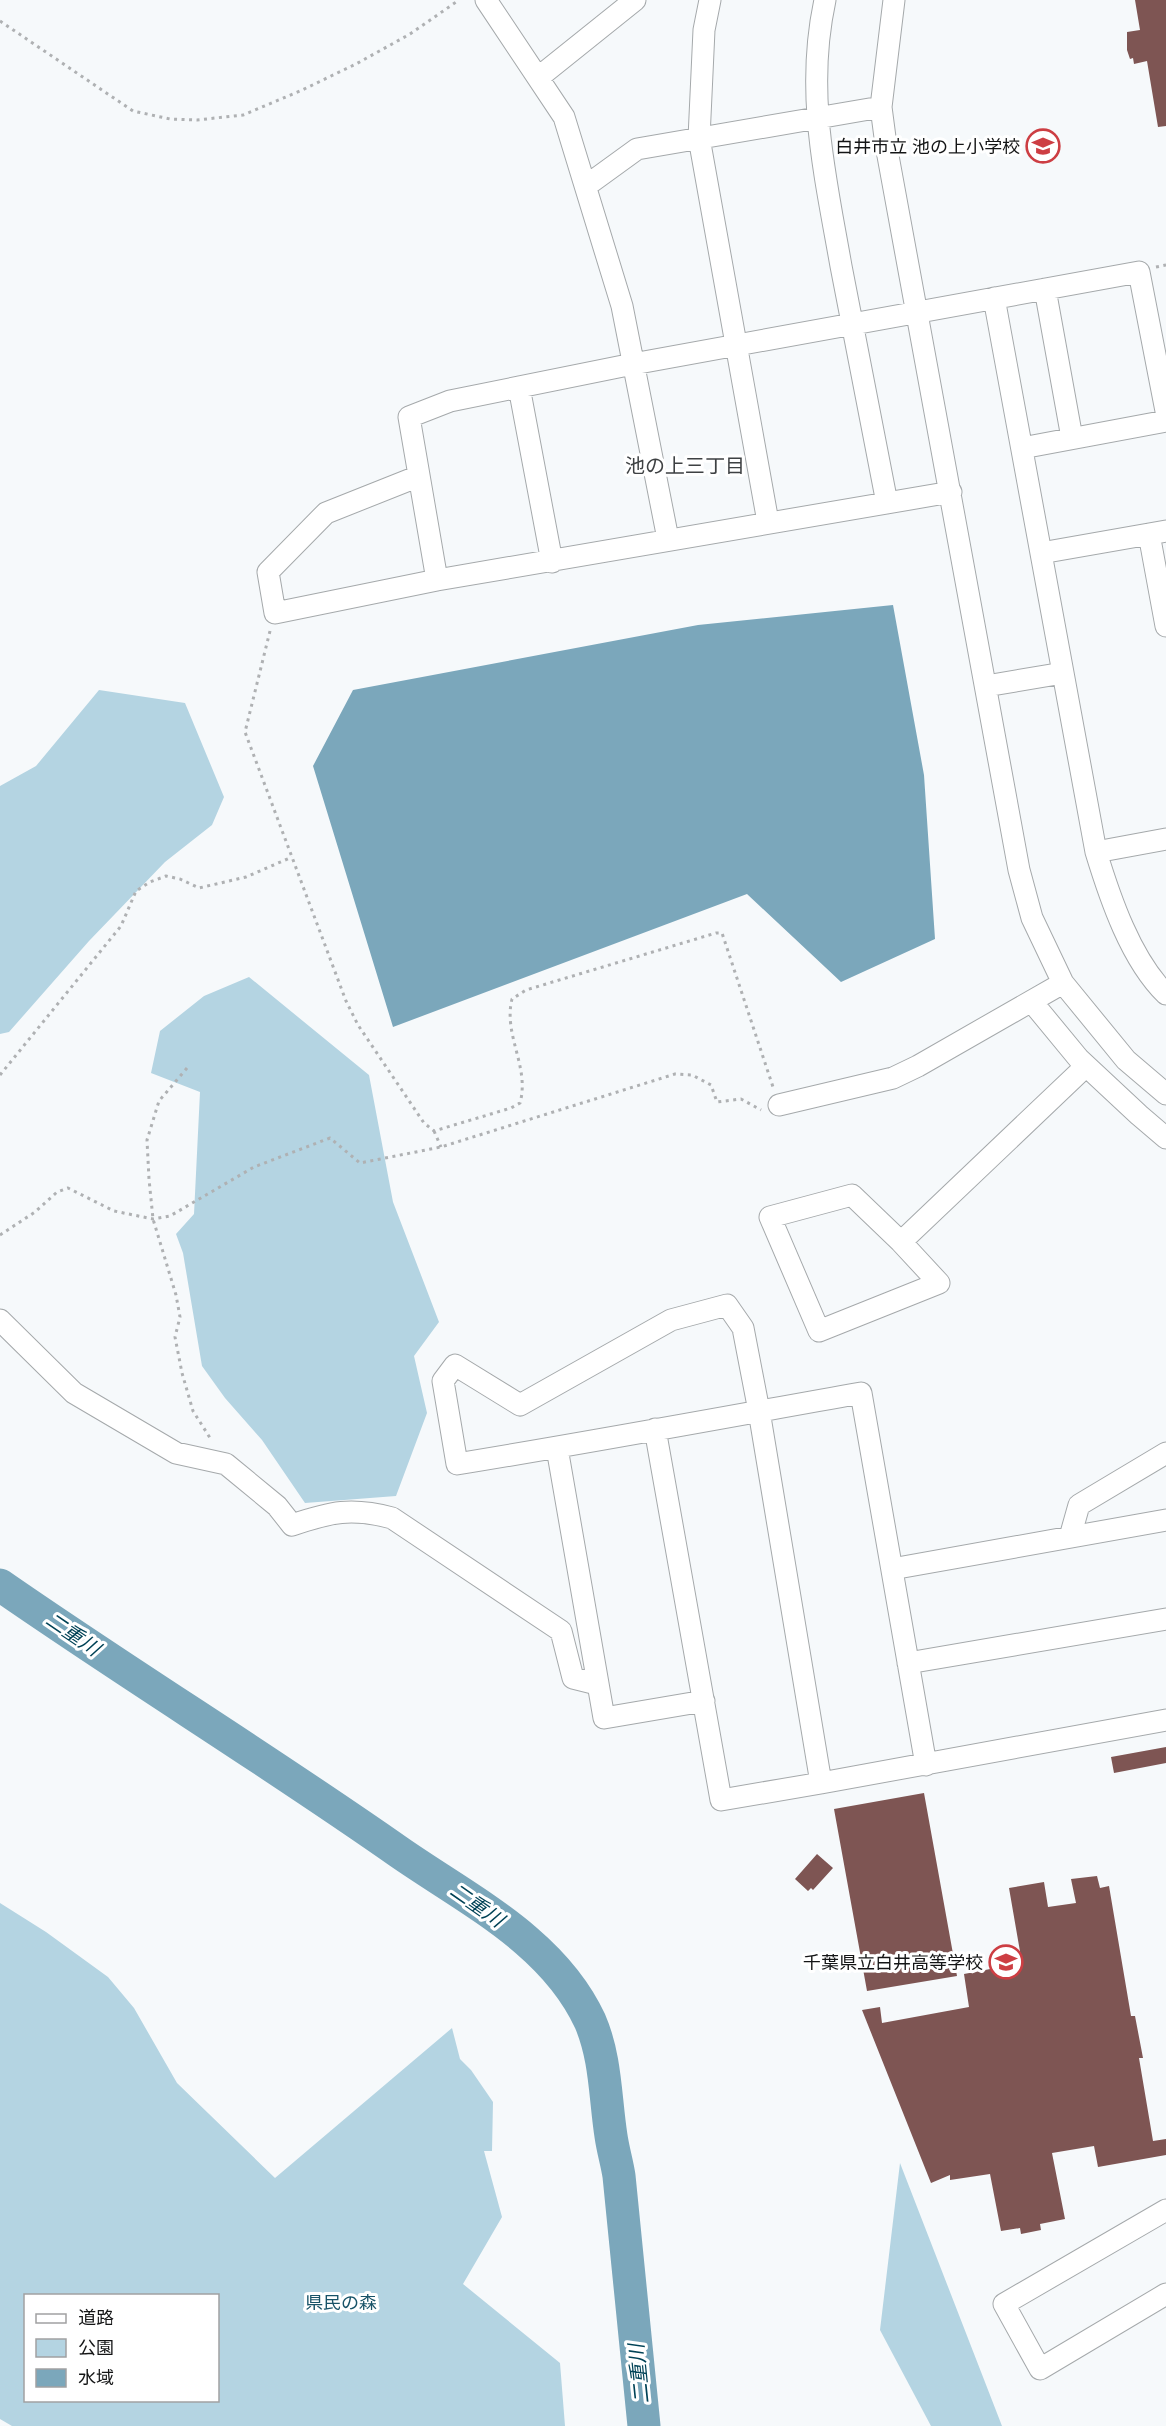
<svg xmlns="http://www.w3.org/2000/svg" width="1166" height="2426" viewBox="0 0 1166 2426" font-family="'PT Sans','Noto Sans JP',sans-serif">
<rect width="100%" height="100%" fill="#f6f9fb"/>
<!-- green -->
<path fill="#b4d4e2" fill-rule="evenodd" d="M99 690 185 703 224 797 212 825 165 862 89 941 9 1032 0 1034V786L36 766Z
M249 977 369 1075 393 1202 439 1322 414 1356 427 1413 396 1496 305 1503 262 1440 225 1398 202 1366 183 1253 176 1234 194 1214 200 1092 151 1073 160 1031 204 996Z
M0 1903 46 1932 108 1977 134 2008 177 2083 275 2178 452 2028 460 2059 471 2070 493 2102 492 2151H484L502 2217 463 2284 560 2363 565 2426H12L0 2419ZM26 2296H218V2400H26Z
M900 2163 1002 2426H931L880 2330Z"/>
<!-- water -->
<path fill="#7ba7bb" d="M893 605 924 775 935 939 841 982 747 894 393 1027 313 766 353 690 698 625Z"/>
<g fill="none" stroke-linecap="round" stroke-linejoin="round">
<!-- river -->
<path stroke="#7ba7bb" stroke-width="33" d="M0 1585C131 1676 268 1760 399 1852 468 1900 553 1941 590 2021 606 2058 605 2097 611 2136 613 2150 617 2163 619 2176L644 2426"/>
</g>
<!-- building -->
<path fill="#7e5553" d="M1135 0H1166V126L1158 127 1147 61 1134 64 1133 58 1130 59 1127 50V32L1140 30Z
M1166 1747V1763L1114 1773 1111 1757Z
M924 1793 957 1976 867 1991 834 1809Z
M817 1854 833 1868 813 1890 811 1888 808 1891 795 1879Z
M1097 1876 1100 1888 1109 1886 1131 2016H1135L1143 2058H1139L1153 2141 1166 2139V2155L1098 2167 1094 2146 1052 2153 1065 2219 1040 2224 1041 2230 1021 2234 1020 2228 1001 2231 990 2174 950 2180V2175L931 2183 862 2010 880 2007 882 2023 969 2007 964 1974 1022 1963 1009 1888 1044 1882 1048 1907 1076 1903 1071 1879Z"/>
<g fill="none" stroke-linecap="round" stroke-linejoin="round">
<!-- minor casing -->
<g stroke="#a5a9ab" stroke-width="23">
<path id="minor" d="M486 0 564 117 622 306 668 539
M710 0 704 30 699 138 768 522
M825 0C805 92 825 175 841 266 856 345 871 424 887 503
M894 0 881 107 886 145 1019 870 1032 918 1063 983 1126 1060 1166 1094
M539 77 635 0
M586 186 637 149 881 107
M1045 289 1072 438
M994 298 1096 852C1110 898 1131 960 1166 994
M519 387 552 562
M1022 448 1166 421
M419 476 326 513 268 572 275 613 437 580 951 492
M1149 534 1166 626
M1041 553 1166 531
M437 580 409 417 450 401 633 364 1139 272 1166 411
M986 686 1063 673
M1096 852 1166 839
M1032 1002 1079 1059 1139 1115 1166 1138
M779 1105 893 1078 918 1066 1063 983
M901 1242 852 1195 770 1217 819 1331 939 1283 901 1242 1086 1066
M0 1320 74 1393 176 1453 226 1464 277 1506 292 1525C331 1512 351 1507 392 1518L561 1631 573 1678 597 1684
M655 1429 721 1800 821 1783
M557 1448 604 1718 704 1701
M1070 1537 1079 1505 1166 1453
M892 1569 1166 1520
M908 1663 1166 1619
M926 1765 861 1393C726 1417 592 1442 457 1464L443 1381 455 1365 520 1405 671 1320 727 1305 743 1328 759 1411 821 1783 1166 1720
M1166 2210 1004 2304 1040 2369 1166 2294"/>
</g>
<!-- path -->
<path stroke="#afb1b3" stroke-width="3" stroke-dasharray="3 4.5" stroke-linecap="butt" d="M0 21 133 111 170 119 197 120 243 115 300 91 356 64 410 34 459 0
M1156 267 1166 265
M270 631 245 732 346 1001 358 1025 424 1123 434 1131 511 1108 520 1103C530 1067 503 1035 512 999L526 990 716 933H722L773 1087
M187 1068 159 1101 147 1140 149 1179 153 1219 176 1295 180 1317 175 1337 182 1373 193 1411 212 1441
M0 1075 121 926 136 891 150 882 166 876 180 879 199 888 246 877 292 857
M434 1131 441 1147
M0 1235 35 1212 57 1192 68 1188 114 1211 153 1219 170 1216 254 1167 330 1138 360 1163 441 1147 675 1074 692 1075 711 1085 717 1102 741 1099 761 1110"/>
<!-- minor -->
<use href="#minor" stroke="#fff" stroke-width="21"/>
</g>
<!-- icons -->
<defs>
<g id="school-ring" transform="scale(1.725)"><circle r="9.5" fill="#fff" stroke="#cd3e43" stroke-width="1.5"/><path d="M0-5L7-2L0 1L-7-2ZM-4 1L0 2.5L4 1V4Q0 6-4 4Z" fill="#cd3e43"/></g>
</defs>
<g fill-rule="evenodd">
<use href="#school-ring" x="1043" y="146"/>
<use href="#school-ring" x="1006" y="1962"/>
</g>
<g text-anchor="middle" dominant-baseline="central" stroke-width="6" stroke-linejoin="round" paint-order="stroke">
<!-- poi labels -->
<g font-size="18" fill="#141516" stroke="#fff" text-anchor="end">
<text x="1020" y="146">白井市立 池の上小学校</text>
<text x="983" y="1962">千葉県立白井高等学校</text>
</g>
<!-- park labels -->
<g font-size="18" fill="#185368" stroke="#fff">
<text x="341" y="2302">県民の森</text>
</g>
<!-- neighbourhood labels -->
<g font-size="20" fill="#3e4143" stroke="#fff">
<text x="685" y="466">池の上三丁目</text>
</g>
<!-- water labels -->
<g font-size="20" font-style="italic" fill="#004256" stroke="#fff">
<text transform="translate(73 1634) rotate(34)">二重川</text>
<text transform="translate(477 1905) rotate(35)">二重川</text>
<text transform="translate(639 2374) rotate(-96)">二重川</text>
</g>
</g>
<!-- legend -->
<rect x="24" y="2294" width="195" height="108" fill="#ffffff" stroke="#a1a1a2" stroke-width="1.5"/>
<rect x="36" y="2314" width="30" height="9" fill="#ffffff" stroke="#a1a1a2" stroke-width="1.5"/>
<text x="78" y="2324" font-size="18" fill="#141516">道路</text>
<rect x="36" y="2339" width="30" height="18" fill="#b4d4e2" stroke="#a1a1a2" stroke-width="1.5"/>
<text x="78" y="2354" font-size="18" fill="#141516">公園</text>
<rect x="36" y="2369" width="30" height="18" fill="#7ba7bb" stroke="#a1a1a2" stroke-width="1.5"/>
<text x="78" y="2384" font-size="18" fill="#141516">水域</text>
</svg>
